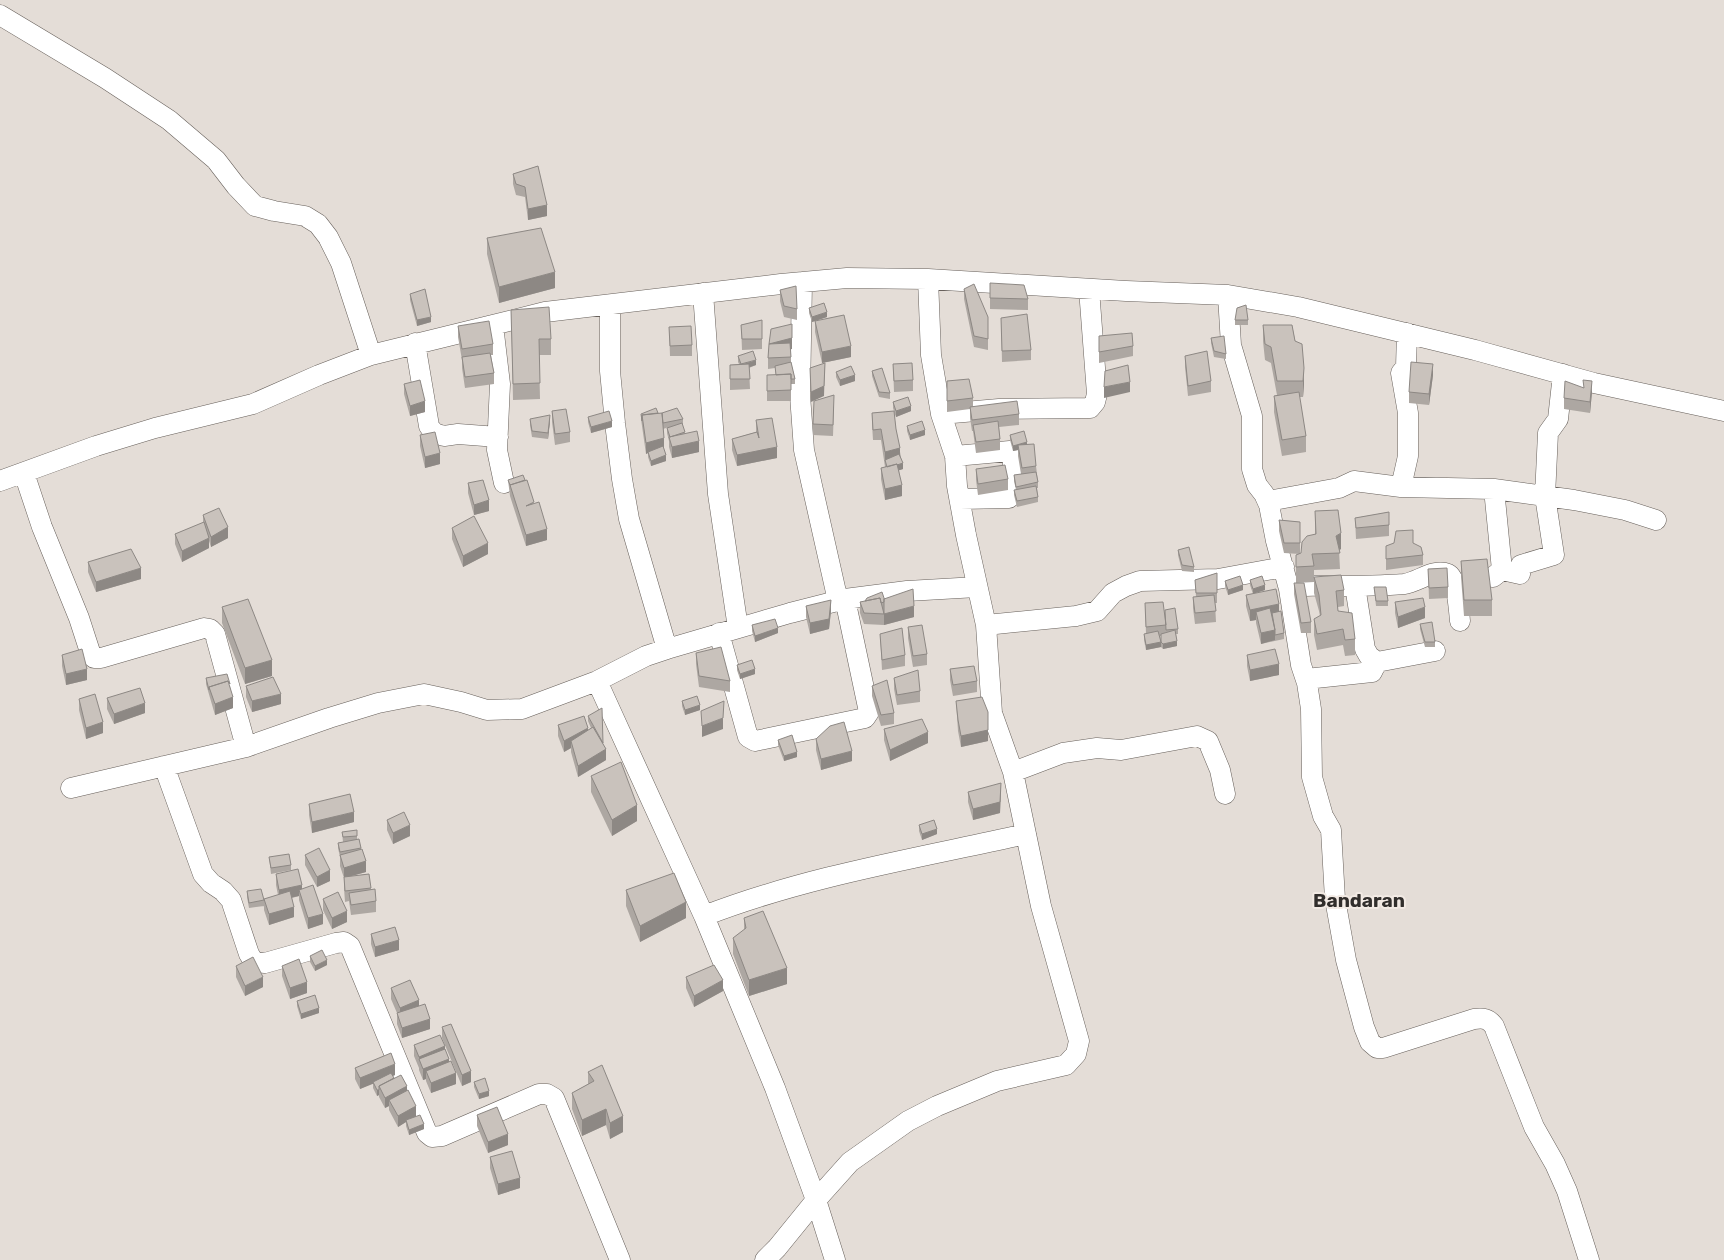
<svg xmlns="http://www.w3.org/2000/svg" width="1724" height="1260" viewBox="0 0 1724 1260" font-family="Rubik,sans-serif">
<rect width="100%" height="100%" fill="#e4ddd7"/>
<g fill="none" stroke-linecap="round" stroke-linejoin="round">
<!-- minor casing -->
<g stroke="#67605b" stroke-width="21">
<path id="minor" d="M0 15 105 78 169 120 216 160 236 186 255 206 274 211 305 216 318 224 328 237 341 263 371 355
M802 282 800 395 804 450 838 601
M703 293 718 494 738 628
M1228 295 1231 345 1252 416V469L1257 485 1264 494 1269 505 1276 541 1289 589C1301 584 1314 586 1327 586 1352 586 1379 586 1404 584 1418 582 1434 568 1448 574 1457 578 1459 611 1460 621
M610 305V371L615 423 622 479 629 519 667 649
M493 325 500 384 497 450 504 483
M415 343 429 426 434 433 444 436 458 434 498 437
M941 414 999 409 1090 408 1095 402 1097 394 1089 289
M955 456 1010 451 1013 456 1012 495 1009 498 960 499
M24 473 42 527 79 618 91 655 94 658H101L204 628 210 629 215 634 246 747
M0 481 96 446 155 428 253 404 319 375 371 355 493 325 545 312 781 284 847 278 928 279 1126 291 1228 295 1298 307 1475 350 1594 383 1724 411
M1401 487 1494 489 1574 500 1625 510 1656 520
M1268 501 1339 488 1354 481 1401 487 1408 456V413L1401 373 1406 367 1407 333
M1502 570 1520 574 1521 565 1554 555 1545 496 1548 433 1558 419 1563 374
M1493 577 1502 570 1494 489
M1355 586 1365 649 1369 656 1377 662 1435 651
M1289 589 1301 665 1307 683 1311 709 1312 777 1323 816 1331 830 1335 899 1346 960 1364 1027 1370 1042 1377 1048H1383L1474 1019C1483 1018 1488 1018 1494 1026L1534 1127 1555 1164 1567 1191 1589 1260
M986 625 1076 616 1097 611 1113 593 1126 586 1140 581 1218 579 1284 567
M719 633 748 737 755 741 865 718 869 712 845 599
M1306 679 1372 672 1377 662
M597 681 704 916 775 1088 816 1200 777 1248 765 1260
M164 766 203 874 211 883 223 891 231 900 249 954 254 962 265 963 336 943 344 942 350 946 427 1133 432 1137 442 1136 539 1094H547L554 1098 620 1260
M1013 772 1063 753 1097 748 1121 750 1197 736 1208 741 1220 770 1225 794
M71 788 246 747 329 718 378 703 424 694 461 702 487 710 522 709 597 681 646 656 667 649 790 613 845 599 907 591 977 587
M704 916C807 876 918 858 1026 834
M835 1260 816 1200 850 1162 908 1121 937 1106 997 1081 1066 1065 1076 1054 1079 1041 1041 906 1013 772 992 713 986 625 966 535 957 486 955 456 941 414 931 355 928 279"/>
</g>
<!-- minor -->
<use href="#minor" stroke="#fff" stroke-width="20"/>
</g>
<!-- wall -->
<path fill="#ada7a2" d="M538 166 547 216 528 220 525 197 516 195 513 184V174Z
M487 238 555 288 499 303 487 254Z
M990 283 1028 299V310L990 309Z
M964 289 988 317V350L974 347 964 299Z
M780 290 797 309V320L784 317 780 301Z
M410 294 431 322 417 326 410 300Z
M809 308 827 317 812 322 809 313Z
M511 310 551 339V355H539L540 399 513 400Z
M1001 318 1031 350V360L1002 362Z
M762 320V349L742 350 741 325Z
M1235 320H1248V325H1235Z
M815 321 851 357 822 363 815 332Z
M1263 325H1292L1304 384 1303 397H1299L1306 436V452L1282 456 1274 412V396L1277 395 1271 363 1265 360 1263 341Z
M458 326 493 344V355H491L494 373V384L465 388 462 368V360L458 337Z
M669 327 692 345V356H670Z
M771 329 792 349H791V362L795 379V384H791V401H767V375H776L775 368 768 369V358Z
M1099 336 1133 346V356L1099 363Z
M1211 338 1226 354V359L1214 357 1211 343Z
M738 356 756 365 749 368 750 389 730 390V365L739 364 738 362Z
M1185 356 1211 381V392L1188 396 1185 367Z
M893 364 913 380V391L894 392Z
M872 371 890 393V399L879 397 872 376Z
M836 372 855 381 840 386 836 377Z
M1433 375 1429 405 1409 403V392Z
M947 381 973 398V407L1019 414V425L999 427 1000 439V450L976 453 973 431H972L970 418V409L947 412Z
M404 384 425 412 410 416 404 394Z
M1592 392 1590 413 1564 409V398Z
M893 402 911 411 896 417 894 412 896 429 903 469 899 470 902 496 885 500 881 479V468L885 467 881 440H873L872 424V413L894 411 893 408Z
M834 406 833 436 813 435V424Z
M552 411 570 432V442L555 445 552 422Z
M658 413 683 419V425H682L685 434 699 452 672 458 669 447V441L667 433V428L669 427 663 429 664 449 666 461 651 466 648 457V453L646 454 641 419V414Z
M588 417 612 427 591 433 588 422Z
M530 419 550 421 548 439 532 437 530 425Z
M756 420 777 458 737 466 732 450V439L756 432Z
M907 426 925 435 910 440 907 431Z
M420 435 440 464 425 468 420 446Z
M1010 435 1027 444 1036 466 1038 482V488H1037L1038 497V502L1017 507 1014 495V490H1016L1014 481V475L1021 474 1018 456V450L1013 451 1010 440Z
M976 469 1008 479V490L978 495 976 480Z
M508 480 534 504 547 540 526 546 510 496Z
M468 483 489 511 474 515 468 493Z
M1315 511 1341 549 1339 550 1340 569 1314 570V577L1344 590V606L1338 607V611L1355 639V655L1345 656 1343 645 1317 650 1314 635V619L1320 616 1319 611 1314 593V582L1296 583V555L1301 553 1315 534Z
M1389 512V536L1356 539 1355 518Z
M203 515 228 538 211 547 209 541V548L182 562 175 544V534L203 523Z
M1279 520 1300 522V554L1284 553 1279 531Z
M452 528 488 554 463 567 452 539Z
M1413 543 1423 555V565L1386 570V546Z
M1178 550 1194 567V572L1182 571 1178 555Z
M1461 561 1492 600V616H1464L1461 577Z
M88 562 141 579 96 592 88 572Z
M1428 569 1448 587V598L1429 599Z
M1217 573V603H1215L1216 622 1195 624 1193 608V597H1196L1195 580Z
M1250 580 1265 590 1255 593 1279 612 1284 633V639L1261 644 1256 623V620L1250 621 1246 606V595L1253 594 1250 585Z
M1225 581 1243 590 1228 595 1225 586Z
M1294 583 1311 622V633H1301L1294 594Z
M1374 587 1388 601V606H1376Z
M884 598 914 617 884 625V624V625L864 624 860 613V602Z
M1395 602 1425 618 1398 628 1395 613Z
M1145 603 1165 624 1178 629V634H1176L1177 646 1163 649 1161 647V636H1160L1161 647 1146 650 1144 640V634H1146Z
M806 606 831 611 829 629 810 634 806 617Z
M222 607 272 676 245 684 222 623Z
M1420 624 1435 642V647H1425L1420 629Z
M752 625 778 633 755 642 752 631Z
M908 627 927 654V665L913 667 908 638Z
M880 634 905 655V666L882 670Z
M696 653 730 681V692L699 687 696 664Z
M62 655 87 680 66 685 62 666Z
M1247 655 1279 675 1250 681 1247 666Z
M737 665 755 674 740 679 737 670Z
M950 669 977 681V692L953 696 950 680Z
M206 678 230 686 233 708 215 715 206 684Z
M894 678 920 691V702L897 705 894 689Z
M246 686 281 704 252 712 246 697Z
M872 686 894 713V724L881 726 872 696Z
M107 698 145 713 114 724 107 709Z
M79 699 103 733 86 739 79 710Z
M682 701 700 710 685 715 682 706Z
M956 701 988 741 961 747 958 731Z
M588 716 603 743 606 760 578 777 571 752V748L564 752 558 736V725L588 730 591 728 588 721Z
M884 729 928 743 890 761 884 740Z
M816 739 852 761 821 770 816 750Z
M778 740 797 757 784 761 778 745Z
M591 776 637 821 612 836 591 792Z
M968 792 1001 793 1000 813 973 820 968 802Z
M309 804 354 822 312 833 309 815Z
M387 820 410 836 393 844 387 830Z
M919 825 937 834 922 840 919 831Z
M342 832 357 836V839H359L366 872 352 876 369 874 371 890 376 901V912L351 915 349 901 345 902 344 888V878L340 866V857L338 848V843L343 842Z
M305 855 330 881 317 887 305 865Z
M269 857 291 865V870L271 874Z
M276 874 302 889 323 924 308 929 299 900V896L292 898 294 917 269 925 264 910V899L278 895 276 885Z
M626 890 686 918 640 942 626 906Z
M247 891 264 900V906L249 908 247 897Z
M323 899 347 922 332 929 323 910Z
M744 918 787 984 749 996 733 954V938L744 930Z
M371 934 399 950 375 957 371 944Z
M310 956 327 965 315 971 310 962Z
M236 966 263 987 245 996 236 977Z
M282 966 307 993 290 999 282 976Z
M686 977 723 991 694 1007 686 988Z
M391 988 419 1006 430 1029 402 1038 397 1024V1013L391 999Z
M297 1001 319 1013 301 1019 297 1006Z
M442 1027 471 1082 462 1086 442 1038Z
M414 1045 445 1049 456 1084 431 1093 426 1081V1079L423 1080 419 1070V1068L414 1056Z
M355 1068 395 1075 393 1076 394 1078 407 1090 416 1116 424 1129 409 1135 406 1126V1122L398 1127 389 1110V1106L385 1108 379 1097V1095L377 1096 373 1088V1083L360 1089 355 1079Z
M588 1072 623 1116V1132L610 1139 606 1125 582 1136 572 1109V1093L588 1084Z
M474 1082 489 1096 479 1099 474 1087Z
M477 1115 508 1145 488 1153 477 1126Z
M490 1157 520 1188 498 1195 490 1168Z"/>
<!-- shaded-wall -->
<path fill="#8d8884" d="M547 205V216L528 220V209Z
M555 272V288L499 303V287Z
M827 312V317L812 322V317Z
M431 317V322L417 326V320Z
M792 335V349L769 355V344Z
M851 346V357L822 363V352Z
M756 360V365L741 370V365Z
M825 363 824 396 811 402V392Z
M1433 364V375L1429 405V394Z
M1304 368V384L1303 397V381Z
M855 375V381L840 386V380Z
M1592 381V392L1590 413V402Z
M1130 382V392L1104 398V387Z
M425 401V412L410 416V406Z
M911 406V411L896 417V411Z
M550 415V421L548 439V433Z
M612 421V427L591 433V427Z
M925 430V435L910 440V435Z
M664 438V448L648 452V453L646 454V443Z
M699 441V452L672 458V447Z
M1027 442V448L1018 445V450L1013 451V446Z
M777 447V458L737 466V455Z
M900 448V459L885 460V463V452Z
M440 453V464L425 468V457Z
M666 455V461L651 466V461Z
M903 463V469L888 474V469Z
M902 485V496L885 500V489Z
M489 500V511L474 515V505Z
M228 527V538L211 547V537Z
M547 529V540L526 546V535Z
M1341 533V549L1336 552V536Z
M209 538V548L182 562V551Z
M488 543V554L463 567V556Z
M141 568V579L96 592V582Z
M1243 585V590L1228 595V590Z
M1265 585V590L1253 594V589Z
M831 600V611L829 629 810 634V623Z
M1279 604V615L1256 612V620L1250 621V610Z
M914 606V617L884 625V614Z
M1425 607V618L1398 628V617Z
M778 628V633L755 642V636Z
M1275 630V640L1261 644V633Z
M1177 641V646L1163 649V644Z
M1161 642V647L1146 650V645Z
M272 660V676L245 684V668Z
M1279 664V675L1250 681V670Z
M87 669V680L66 685V674Z
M755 669V674L740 679V674Z
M281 694V704L252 712V701Z
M233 697V708L215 715V704Z
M145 703V713L114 724V714Z
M700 705V710L685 715V710Z
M988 712V741L961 747V736Z
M723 718V729L702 737V726Z
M103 722V733L86 739V728Z
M588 728V739L571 741V748L564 752V741Z
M928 732V743L890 761V750Z
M606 749V760L578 777V766Z
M852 751V761L821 770V759Z
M797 752V757L784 761V756Z
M1001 783 1000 813 973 820V809Z
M637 805V821L612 836V820Z
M354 812V822L312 833V822Z
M410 825V836L393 844V833Z
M937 829V834L922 840V834Z
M366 861V872L344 878V868Z
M330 870V881L317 887V877Z
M302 885V896L299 890V896L279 900V890Z
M686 902V918L640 942V926Z
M294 907V917L269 925V914Z
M347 911V922L332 929V918Z
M323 914V924L308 929V918Z
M399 940V950L375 957V947Z
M327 960V965L315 971V966Z
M787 968V984L749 996V980Z
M263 977V987L245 996V986Z
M723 980V991L694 1007V996Z
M307 982V993L290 999V988Z
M419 1000V1011L400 1019V1008Z
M319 1008V1013L301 1019V1014Z
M430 1019V1029L402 1038V1028Z
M445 1046V1057L419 1059V1068V1057Z
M449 1059V1070L426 1071V1079L423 1080V1069Z
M395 1064V1075L360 1089V1078Z
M471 1071V1082L462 1086V1075Z
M456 1073V1084L431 1093V1083Z
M407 1086V1097L389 1100V1106L385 1108V1098Z
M377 1090H379V1095L377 1096Z
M489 1091V1096L479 1099V1094Z
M416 1106V1117L406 1120V1122L398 1127V1116Z
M606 1109V1125L582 1136V1120Z
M623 1116V1132L610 1139V1123Z
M424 1124V1129L409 1135V1130Z
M508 1134V1145L488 1153V1142Z
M520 1178V1188L498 1195V1184Z"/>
<!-- building -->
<path fill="#c9c2bc" stroke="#8d8884" d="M538 166 547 205 528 209 525 187 516 184 513 174Z
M541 228 555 272 499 287 487 238Z
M990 283 1024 285 1028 299 990 298Z
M974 284 988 317V339L974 336 964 289Z
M796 286 797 309 784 306 780 290Z
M425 289 431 317 417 320 410 294Z
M824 303 827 312 812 317 809 308Z
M1246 305 1248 320H1235L1237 308Z
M549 307 551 339H539L540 383 513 384 511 310Z
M1027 314 1031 350 1002 351 1001 318Z
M844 315 851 346 822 352 815 321Z
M762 320V339H742L741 325Z
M489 321 493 344 462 349 458 326Z
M792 324V338L769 344 771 329Z
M1263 325H1292L1295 341 1302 344 1304 368 1303 381H1277L1271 347 1265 344Z
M691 326 692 345 670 346 669 327Z
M1132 333 1133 346 1099 352V336Z
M1224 336 1226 354 1214 351 1211 338Z
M790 343 791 357 768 358 769 344Z
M753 351 756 360 741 364 738 356Z
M1207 351 1211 381 1188 386 1185 356Z
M490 353 494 373 465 377 462 357Z
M791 362 795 379H791V374L776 375 775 366Z
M1411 362 1433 364 1429 394 1409 392Z
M825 363 824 386 811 392 810 368Z
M912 363 913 380 894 381 893 364Z
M749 364 750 379H730V365Z
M1128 365 1130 382 1104 387 1105 371Z
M851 366 855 375 840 380 836 372Z
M882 368 890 393 879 392 872 371Z
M791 374V390L767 391V375Z
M969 379 973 398 947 401V381Z
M420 380 425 401 410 406 404 384Z
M1583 380 1592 381 1590 402 1564 398 1565 381 1584 388Z
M1299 392 1306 436 1282 440 1274 396Z
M834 395 833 425 813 424 814 401Z
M908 397 911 406 896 411 893 402Z
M1017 401 1019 414 972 420 970 407Z
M656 408 658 413 642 415V421L641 414Z
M677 408 683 419 663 423 662 413Z
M566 409 570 432 555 434 552 411Z
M609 411 612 421 591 427 588 417Z
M894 411 896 429 900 448 885 452 881 429 873 430 872 413Z
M662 413 664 438 646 443 642 415Z
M550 415 548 433 532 431 530 419Z
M772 418 777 447 737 455 732 439 757 432 759 438 756 420Z
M922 421 925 430 910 435 907 426Z
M998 421 1000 439 976 442 973 425Z
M682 423 685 432 670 437 667 428Z
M697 431 699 441 672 447 669 437Z
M1024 431 1027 442 1013 446 1010 435Z
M435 432 440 453 425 457 420 435Z
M1034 444 1036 466 1022 468 1018 445Z
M663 446 666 455 651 461 648 452Z
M899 454 903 463 897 465V464L887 467 885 460Z
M897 464 902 485 885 489 881 468Z
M1005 465 1008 479 978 484 976 469Z
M1036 472 1038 482 1016 487 1014 475Z
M523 475 525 480 510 485 508 480Z
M483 480 489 500 474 505 468 483Z
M527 480 534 502 526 506 539 502 547 529 526 535 510 485Z
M1036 486 1038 497 1017 501 1014 490Z
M219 508 228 527 211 537 203 515Z
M1338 510 1341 533 1336 536 1340 553 1312 554 1314 566 1296 567V555L1301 553 1302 542 1307 536 1316 534 1315 511Z
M1389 512V525L1356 528 1355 518Z
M474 516 488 543 463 556 452 528Z
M1279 520 1300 522V543H1284Z
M204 522 209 538 182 551 175 534Z
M1413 530V543L1421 547 1423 555 1386 559V546L1394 543 1396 531Z
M1189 547 1194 567 1182 565 1178 550Z
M131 549 141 568 96 582 88 562Z
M1487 559 1492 600H1464L1461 561Z
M1447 568 1448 587 1429 588 1428 569Z
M1217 573V593H1196L1195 580Z
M1341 575 1344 590 1336 591 1338 611 1352 613 1355 639 1345 640 1343 629 1317 634 1314 619 1321 615 1319 595 1314 577Z
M1240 576 1243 585 1228 590 1225 581Z
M1262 576 1265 585 1253 589 1250 580Z
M1294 583H1304L1311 622 1301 623Z
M1374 587H1386L1388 601H1376Z
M913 589 914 606 884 614V599Z
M1276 589 1279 604 1250 610 1246 595Z
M882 592 884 598V602L881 603 880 598 865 601 867 598Z
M1214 595 1216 611 1195 613 1193 597Z
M880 598 884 614 864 613 860 602Z
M1423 598 1425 607 1398 617 1395 602Z
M248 599 272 660 245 668 222 607Z
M831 600 829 619 810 623 806 606Z
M1163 602 1166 625 1146 627 1145 603Z
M1175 608 1178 629 1166 630 1165 610Z
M1270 608 1275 630 1261 633 1256 612Z
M1281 611 1284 633 1275 635V630L1272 613Z
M775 619 778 628 755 636 752 625Z
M1432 622 1435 642H1425L1420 624Z
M922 625 927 654 913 656 908 627Z
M902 628 905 655 882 660 880 634Z
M1175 630 1177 641 1163 644 1161 642V634Z
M1158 631 1161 642 1146 645 1144 634Z
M721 647 730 681 699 676 696 653Z
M82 649 87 669 66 674 62 655Z
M1275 649 1279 664 1250 670 1247 655Z
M752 660 755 669 740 674 737 665Z
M974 666 977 681 953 685 950 669Z
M918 670 920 691 897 695 894 678Z
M227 674 230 684 228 681 209 687V690L206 678Z
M273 677 281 694 252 701 246 686Z
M887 680 894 713 881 715 872 686Z
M228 681 233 697 215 704 209 687Z
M140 688 145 703 114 714 107 698Z
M95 694 103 722 86 728 79 699Z
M697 696 700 705 685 710 682 701Z
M982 697 988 712V730L961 736 958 720 956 701Z
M724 701 723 718 702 726 701 711Z
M602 708 603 743 588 716Z
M584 716 588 728 564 741 558 725Z
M922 719 928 732 890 750 884 729Z
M844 722 852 751 821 759 816 739 830 726Z
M593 727 606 749 578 766 571 741Z
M792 735 797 752 784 756 778 740Z
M621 762 637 805 612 820 591 776Z
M1001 783 1000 802 973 809 968 792Z
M350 794 354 812 312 822 309 804Z
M404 812 410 825 393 833 387 820Z
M934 820 937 829 922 834 919 825Z
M357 830V836L343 837 342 832Z
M359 839 361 848 340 852 338 843Z
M319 848 330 870 317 877 305 855Z
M362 849 366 861 344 868 340 855Z
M289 854 291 865 271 868 269 857Z
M298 869 302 885 279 890 276 874Z
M674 873 686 902 640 926 626 890Z
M369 874 371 888 345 891 344 877Z
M313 885 323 914 308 918 299 890Z
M261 889 264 900 249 903 247 891Z
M375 889 376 901 351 905 349 893Z
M290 891 294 907 269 914 264 899Z
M338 892 347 911 332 918 323 899Z
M763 911 787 968 749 980 733 938 746 928 744 918Z
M395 927 399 940 375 947 371 934Z
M322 950 327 960 315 966 310 956Z
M253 957 263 977 245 986 236 966Z
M299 959 307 982 290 988 282 966Z
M714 965 723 980 694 996 686 977Z
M410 980 419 1000 400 1008 391 988Z
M315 995 319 1008 301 1014 297 1001Z
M425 1004 430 1019 402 1028 397 1013Z
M451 1024 471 1071 462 1075 442 1027Z
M440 1035 445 1046 419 1057 414 1045Z
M445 1049 449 1059 423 1069 419 1059Z
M391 1053 395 1064 360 1078 355 1068Z
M451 1061 456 1073 431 1083 426 1071Z
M602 1065 623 1116 610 1123 606 1109 582 1120 572 1093 594 1081 588 1072Z
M391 1073 394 1078 379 1086V1090H377L373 1082Z
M401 1075 407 1086 385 1098 379 1086Z
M485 1078 489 1091 479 1094 474 1082Z
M408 1090 416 1106 398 1116 389 1100Z
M497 1107 508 1134 488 1142 477 1115Z
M420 1115 424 1124 409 1130 406 1120Z
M512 1151 520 1178 498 1184 490 1157Z"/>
<g text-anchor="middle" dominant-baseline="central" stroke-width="4" stroke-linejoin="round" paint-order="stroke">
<!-- quarter labels -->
<g font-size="19" font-weight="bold" fill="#312e2c" stroke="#f2eae4">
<text x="1359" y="900">Bandaran</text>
</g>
</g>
</svg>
